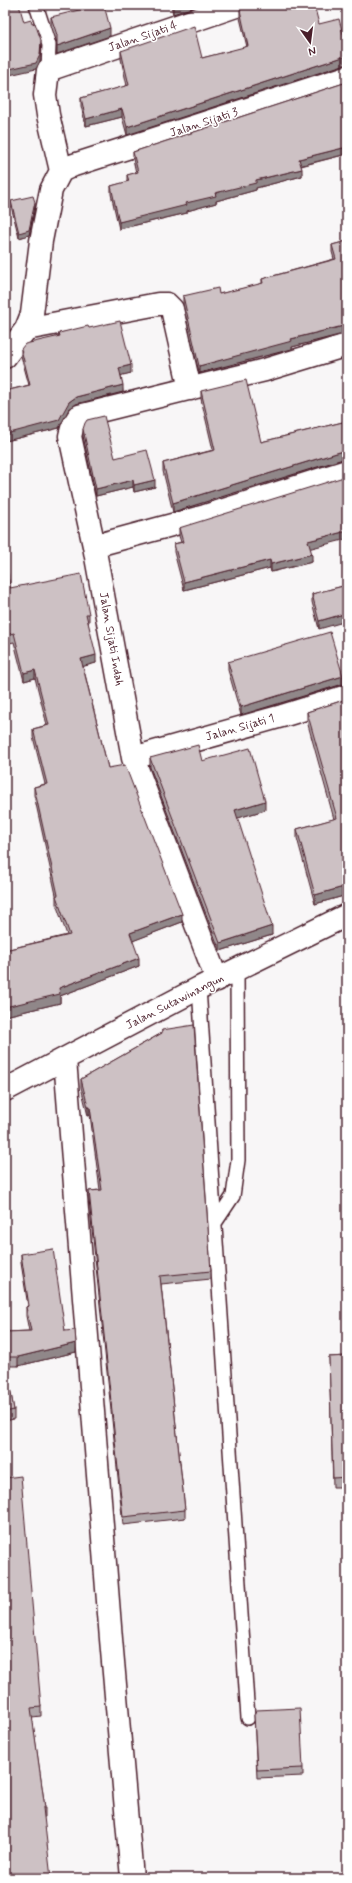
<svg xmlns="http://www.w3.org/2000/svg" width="352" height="1883" viewBox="0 0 352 1883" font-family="Mynerve,sans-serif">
<rect width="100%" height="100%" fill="#f8f6f7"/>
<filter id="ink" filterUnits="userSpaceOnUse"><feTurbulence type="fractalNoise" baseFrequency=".025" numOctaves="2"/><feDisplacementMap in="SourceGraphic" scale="8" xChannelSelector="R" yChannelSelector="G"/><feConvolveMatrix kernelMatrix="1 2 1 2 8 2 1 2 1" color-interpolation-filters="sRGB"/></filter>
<g filter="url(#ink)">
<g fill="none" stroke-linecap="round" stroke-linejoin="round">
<!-- service casing -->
<g stroke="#4a1f2b" stroke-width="16">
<path id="service" d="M36 5 49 45 48 70
M199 988 248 1718
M215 1223 233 1196 238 1160 237 970"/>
</g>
<!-- minor casing -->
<g stroke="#4a1f2b" stroke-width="25">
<path id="minor" d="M61 171 74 165 347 77
M26 329 158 304H167L172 309 190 389
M5 357 26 329 32 314 41 241 51 190 61 171 48 115 45 95 48 70 239 5
M94 546 70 436 73 425 79 416 265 370 347 345
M133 758 282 716 347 696
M217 980 133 758 94 546 205 516 347 471
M65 1059 111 1639 132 1878
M5 1090 199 988 347 915"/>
</g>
<!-- service -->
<use href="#service" stroke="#fff" stroke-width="13"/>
<!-- minor -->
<use href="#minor" stroke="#fff" stroke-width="22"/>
</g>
<!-- wall -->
<path fill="#b0a6a9" stroke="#4a1f2b" d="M171 5H200L173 14Z
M240 10 319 24 347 49V65H343L127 135 122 117 86 126 81 106V98L127 86 121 59V51L202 58 247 47 240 18Z
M51 17 110 36 57 54V43L51 25Z
M347 82V154L301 166 302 176 256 188V190L216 201V203L187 211V213L119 229 111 194V186L127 182V175L136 173 133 159V152Z
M11 201 35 207 29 235 19 238 11 206Z
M347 241V333L292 347V349L199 373 183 304V296L219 294 262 284V279L334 259 332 252V245Z
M89 328 131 373 121 375 123 392 76 404 69 409 59 428 6 441 5 435V391L29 385 21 356V349L59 336V333Z
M201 391 261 442 347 421V459H343L173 512 163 471V463L213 450 201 399Z
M83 429 115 458 155 487 134 492 133 487 96 496 83 436Z
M179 528 310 548 312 562 271 572 270 568 184 590 174 552V544L181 542 179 536Z
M5 557 10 588 89 614V622L88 623 96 663 83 666 108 768 182 922 132 941 139 966 60 996V1003L5 1016V950L67 935 56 904V895L34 795V787L45 784 33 737V729L47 725 35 678 24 681 14 642 5 644Z
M347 585 319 629 312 602V594Z
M228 662 343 684 241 715 228 670Z
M347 699V895L315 904 297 838V829L334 819 307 721V712Z
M150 758 202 761 265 810 237 818 272 935 220 951 150 767Z
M162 1030 211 1271V1279L161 1284 185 1510V1518L123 1525 89 1200V1191L100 1190 90 1115 88 1116 81 1087V1079L162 1033Z
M21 1254 65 1331 76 1352 18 1366H6L14 1410V1419L5 1421V1332L29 1331 26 1316V1307L28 1306 21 1263Z
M347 1356V1487H333L329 1357Z
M5 1478 41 1707V1716L32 1717 45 1808V1817H44L5 1878Z
M254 1715 303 1768V1776L257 1778Z"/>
<!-- shaded-wall -->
<path fill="#908789" stroke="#4a1f2b" d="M178 5H200L173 14V7Z
M110 28V36L57 54V46Z
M41 40 40 61 36 69 5 76V70Z
M343 57V65L127 135V127Z
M122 109V117L86 126V119Z
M347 147V154L299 166V159Z
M302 169V176L256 188V190L216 201V203L187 211V213L119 229V222L186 203 256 180Z
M35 202V207L29 235 19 238V233Z
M347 325V333L292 347V349L199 373V366L291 339Z
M131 365V373L119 376V368Z
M123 385V392L76 404 69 409 59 428 6 441V434L69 402 76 397Z
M343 451V459L173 512V503Z
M133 480V487L96 496V489Z
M155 480V487L134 492V485Z
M347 531V539L308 549V541Z
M312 554V562L271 572V564Z
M270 560V568L184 590V582Z
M347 613V621L319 629V621Z
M96 655V663L81 667V659Z
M35 670V678L24 681V673Z
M343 676V684L241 715V707Z
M265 801V810L235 819V810Z
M347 886V895L315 904V895Z
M182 914V922L130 942V933Z
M272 926V935L220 951V943Z
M139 958V966L60 996V1003L5 1016V1007L59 988Z
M88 1107H90V1115L88 1116Z
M76 1343V1352L18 1366V1357Z"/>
<!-- building -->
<path fill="#cdc1c4" stroke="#4a1f2b" d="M5 5H19L24 22 31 20 32 24 35 23 41 40 40 55 36 63 5 70Z
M99 5H104L110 28 57 46V35L51 17Z
M249 5H314L319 24 339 19 347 49V57H343L127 127 122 109 86 119 81 98 129 85 121 51 194 26 202 58 248 46 240 10Z
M347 82V147L299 159 302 169 256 180V183L215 193 216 196 186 203 187 205 119 222 111 186 129 181 127 175 138 172 133 152Z
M33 196 35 202 29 230 19 233 11 201Z
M347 241V325L291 339 292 341 199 366 183 296 218 288 219 294 263 283 262 279 336 259 332 245Z
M120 321 131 365 119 368 123 385 76 397 69 402 59 420 6 434 5 428V391L30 385 21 349 25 344 60 336 59 333 88 326 89 328Z
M246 380 261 442 347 421V451H343L173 503 163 463 215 450 201 391Z
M104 416 115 458 147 450 155 480 134 485 133 480 96 489 83 429 85 423 87 420Z
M347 476V531L308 541 312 554 271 564 270 560 184 582 174 544 183 542 179 528Z
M5 557 10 588 81 574 89 614H86L96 655 81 659 108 768 125 765 182 914 130 933 139 958 59 988 60 994 5 1007V950L70 935 56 896 58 895 34 787 47 784 33 729 49 725 35 670 24 673 14 633 5 635Z
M347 585V613L319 621 312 594Z
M330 632 343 676 241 707 228 662Z
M347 699V886L315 895 297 829 337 818 307 712Z
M198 745 202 761 250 748 265 801 235 810 272 926 220 943 150 758Z
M194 1025 211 1271 160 1276 185 1510 123 1517 89 1191 102 1190 90 1107H88L81 1079 162 1033V1030Z
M53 1249 65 1331 75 1330 76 1343 18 1357H5V1332L31 1331 26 1307 29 1306 21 1254Z
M347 1356V1477L333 1478 329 1357Z
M5 1361 14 1410 5 1412Z
M21 1476 41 1707 31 1708 45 1808H43L51 1878H5V1478Z
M300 1708 303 1768 257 1770 254 1715 256 1710Z"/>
</g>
<g text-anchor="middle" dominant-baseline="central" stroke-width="3" stroke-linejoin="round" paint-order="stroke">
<!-- street labels -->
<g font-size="12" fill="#4a1f2b" stroke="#fff">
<text transform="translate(143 37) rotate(-19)">Jalan Sijati 4</text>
<text transform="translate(204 123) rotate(-18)">Jalan Sijati 3</text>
<text transform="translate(111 639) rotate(80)">Jalan Sijati Indah</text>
<text transform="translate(240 728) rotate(-16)">Jalan Sijati 1</text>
<text transform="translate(175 1002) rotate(-27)">Jalan Sutawinangun</text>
</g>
</g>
<!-- margin -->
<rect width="352" height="1883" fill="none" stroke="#fff" stroke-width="20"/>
<rect x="10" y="10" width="332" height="1863" fill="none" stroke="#4a1f2b" stroke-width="1.5" filter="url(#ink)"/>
<!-- north arrow -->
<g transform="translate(310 42) rotate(166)" stroke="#ffffff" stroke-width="3" paint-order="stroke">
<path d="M0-3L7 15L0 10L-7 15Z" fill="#4a1f2b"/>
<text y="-6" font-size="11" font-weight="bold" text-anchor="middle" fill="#4a1f2b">N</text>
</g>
</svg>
